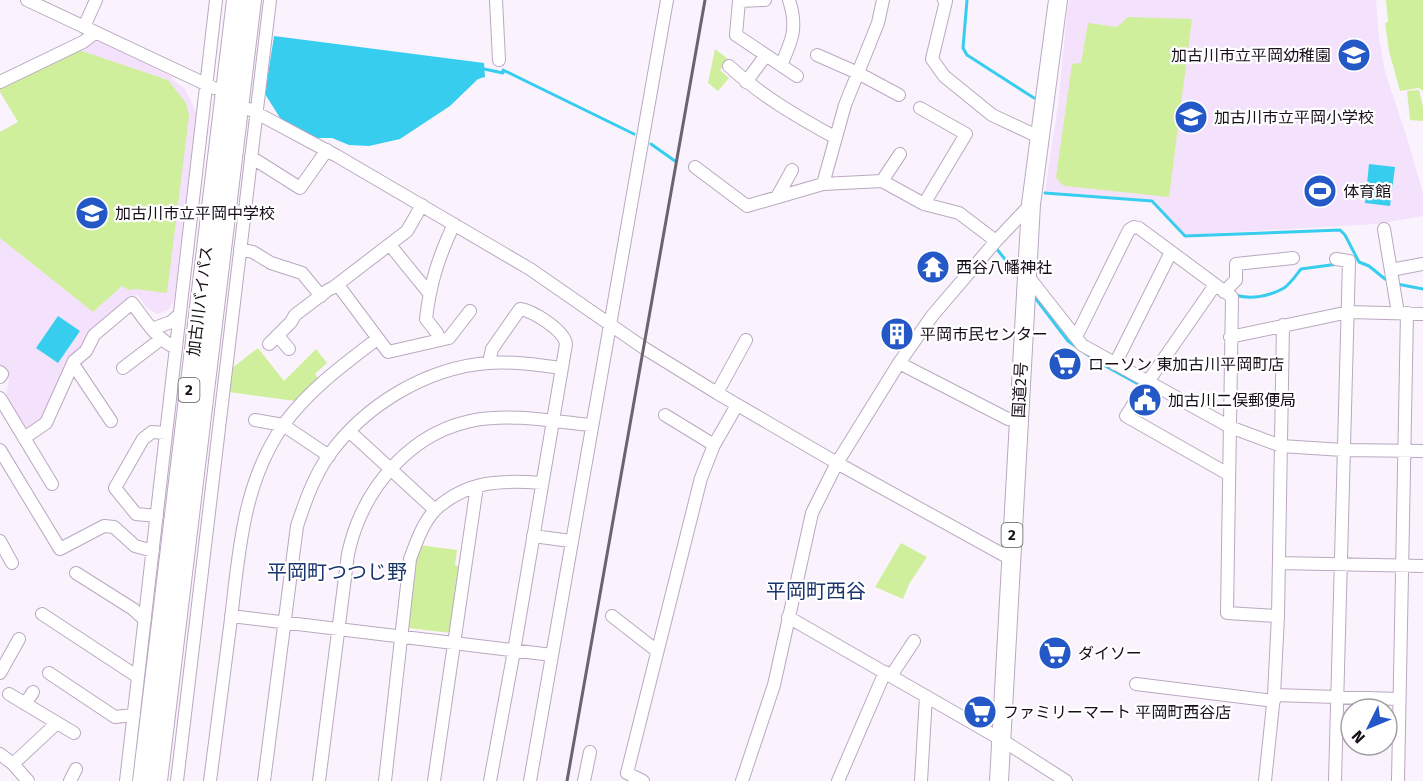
<svg xmlns="http://www.w3.org/2000/svg" width="1423" height="781" viewBox="0 0 1423 781" font-family="'Fira Sans','Noto Sans JP',sans-serif">
<rect width="100%" height="100%" fill="#faf3fd"/>
<!-- built -->
<path fill="#f4e1fb" d="M1070 0H1376L1379 37 1385 72 1407 138 1423 193V216L1376 224 1185 235 1154 200 1045 191 1058 105 1068 4Z
M100 41 173 77 172 79 185 89 194 107 196 114 174 301 168 310 157 314 147 308 137 294 89 332 41 421 32 428 21 425 5 401 9 379 0 366V132L18 122 0 92V88L92 42Z"/>
<!-- green -->
<path fill="#d0ef9d" d="M1386 0H1423V91L1419 88 1400 91 1389 51 1385 23 1388 22Z
M1128 17 1192 19 1169 197 1065 186 1060 183 1056 177 1072 64 1081 63 1088 23 1117 27Z
M715 49 728 59 720 70 729 78 718 91 708 83Z
M79 50 168 80 186 103 189 116 167 293 135 289 129 290 122 286 93 312 0 238V132L18 122 0 92V89Z
M1419 90 1423 107V121L1410 120 1407 91Z
M258 348 284 381 316 349 327 363 315 374 318 378 295 401 229 392 232 368Z
M901 543 927 557 909 584 903 599 875 587Z
M419 545 457 550 455 565 460 567 451 633 408 628 415 559Z"/>
<!-- water -->
<path fill="#36cdef" d="M274 36 484 63 485 77 478 79 450 106 400 139 369 146 349 145 332 138H315L282 121 265 94Z
M1369 164 1395 167 1390 206 1365 203Z
M58 316 80 331 58 363 36 348Z"/>
<g fill="none" stroke-linecap="round" stroke-linejoin="round">
<!-- stream -->
<path stroke="#36cdef" stroke-width="3" d="M967 0 963 48 967 55 1034 98
M484 69 503 73V70L634 134
M651 144 675 161
M1045 193 1152 201 1185 236 1340 230 1345 235 1359 262
M996 248 1020 278
M1359 262 1369 266 1385 279
M1397 284 1423 289
M1033 295 1068 341 1098 362 1138 384
M1235 295C1251 300 1270 296 1284 288 1291 283 1296 275 1301 269L1338 264"/>
<!-- minor casing -->
<g stroke="#baa8c0" stroke-width="14">
<path id="minor" d="M27 0 214 88
M496 0 499 60
M765 0 739 1 736 35 797 76
M944 0 946 1 932 59 944 76 992 115 1039 137
M84 27 96 0
M817 55 858 73 899 95
M781 65C792 41 798 27 789 0
M729 66C761 96 798 117 836 138
M0 82 83 42 95 33
M746 82 766 55
M920 108 966 134 924 204
M249 109 337 156 530 269 644 348 717 393 837 463 1011 559
M251 157 300 188 327 150
M695 167 747 206 823 184 882 181 924 204 959 213 996 241
M882 181 900 154
M823 184 845 105 878 23 883 0
M777 197 792 170
M1384 229 1398 313
M390 245 429 293
M240 249 253 252 271 263 302 273 321 296
M1391 270 1423 264
M1027 275 1082 345 1230 427 1281 446 1343 450 1423 451
M338 285 388 352 449 338 470 311
M1215 285 1147 383 1126 416 1228 474
M1224 292 1236 280V264L1293 258
M152 329 171 322 179 315
M278 336 289 349
M1076 337 1129 230 1134 227 1139 228 1232 297 1227 613 1278 616
M1230 337 1349 312 1423 314
M439 340 437 333 426 319C430 283 439 256 454 224
M269 344 291 322 295 315 328 290 334 287 407 231 422 205
M489 363 492 349 520 309C533 311 564 330 566 344L514 651 490 781
M899 363 1008 419H1018
M73 364 111 421
M1115 364 1171 252
M123 368 161 339
M0 372 2 374 0 377
M717 393 746 340
M0 398 52 484
M665 415 714 445
M255 420 283 425 329 456
M349 431 435 510
M24 438 46 423 74 361 86 351 94 335 132 303C145 320 156 339 176 348
M0 450 60 549 104 526 114 527 135 546 153 551
M157 516 136 514 115 488 143 439 152 432 166 433
M533 536 571 541
M0 541 12 563
M1279 563 1423 566
M76 573 133 609 145 620
M42 614 138 677
M231 616 552 655
M612 616 657 651
M788 617 1002 740 1066 781
M0 673 19 639
M49 673 115 717 134 715
M891 676 914 641
M1136 684 1274 701
M9 694 74 733
M1274 695 1399 699
M25 704 33 692
M0 754 13 764 28 781
M13 764 57 723
M70 781 76 769
M126 781 216 0
M177 781 270 0
M210 781C217 727 224 673 231 619 239 551 243 482 284 424 310 389 343 365 377 339
M264 781 297 526C305 502 314 476 329 455 365 405 426 368 488 363 512 361 538 365 562 368
M319 781 348 554C362 489 411 429 481 419 517 414 555 422 591 425
M385 781 410 559C416 543 423 522 436 509 468 480 502 480 542 483
M434 781 477 486
M530 781 667 0
M584 781 590 752
M643 781 627 773 701 478 714 445 737 405
M742 781 774 685 812 513 837 463 899 363 932 316 996 241 1031 204
M838 781 885 672
M921 781 926 696
M1265 781 1274 695 1278 616 1283 325
M1335 781 1349 261 1336 259
M1398 781 1407 313"/>
</g>
<!-- highway casing -->
<g stroke="#baa8c0" stroke-width="20">
<path id="highway" d="M142 781 236 0
M158 781 252 0
M999 781 1031 204 1058 0"/>
</g>
<!-- minor -->
<use href="#minor" stroke="#fff" stroke-width="12"/>
<!-- highway -->
<use href="#highway" stroke="#fff" stroke-width="18"/>
<!-- rail -->
<path stroke="#6b646d" stroke-width="3" d="M567 781 705 0"/>
</g>
<!-- icons -->
<defs>
<g id="school-disc" transform="scale(1.725)"><circle r="9.5" fill="#2458c6" stroke="#fff"/><path d="M0-5L7-2L0 1L-7-2ZM-4 1L0 2.5L4 1V4Q0 6-4 4Z" fill="#fff"/></g>
<g id="stadium-disc" transform="scale(1.725)"><circle r="9.5" fill="#2458c6" stroke="#fff"/><path d="M0-5a6.5 5 0 1 0 0 10a6.5 5 0 1 0 0-10ZM-3.5-1.8h7v3.6h-7Z" fill="#fff"/></g>
<g id="temple-disc" transform="scale(1.725)"><circle r="9.5" fill="#2458c6" stroke="#fff"/><path d="M0-6L5-2H3V0L6.5 2.5H4V6H1.5V3h-3V6H-4V2.5H-6.5L-3 0V-2H-5Z" fill="#fff"/></g>
<g id="building-disc" transform="scale(1.725)"><circle r="9.5" fill="#2458c6" stroke="#fff"/><path d="M-4-6H4V6H1V3H-1V6H-4ZM-2.5-4.3h1.7v1.8h-1.7ZM.8-4.3h1.7v1.8H.8ZM-2.5-1h1.7V.8h-1.7ZM.8-1h1.7V.8H.8Z" fill="#fff"/></g>
<g id="supermarket-disc" transform="scale(1.725)"><circle r="9.5" fill="#2458c6" stroke="#fff"/><path d="M-6-5.5h2.5l.6 2H6L4.5 2H-2.5L-4.4-4H-6ZM-1.5 3.2a1.3 1.3 0 1 0 .1 0ZM3 3.2a1.3 1.3 0 1 0 .1 0Z" fill="#fff"/></g>
<g id="civic-disc" transform="scale(1.725)"><circle r="9.5" fill="#2458c6" stroke="#fff"/><path d="M-.6-6.5H3V-4.5H.6V-3L4-1V1h2V6H-6V1h2V-1L-.6-3ZM-1.2 2.5V6h2.4V2.5Z" fill="#fff"/></g>
</defs>
<g fill-rule="evenodd">
<use href="#school-disc" x="1354" y="55"/>
<use href="#school-disc" x="1191" y="117"/>
<use href="#stadium-disc" x="1320" y="191"/>
<use href="#school-disc" x="92" y="213"/>
<use href="#temple-disc" x="933" y="267"/>
<use href="#building-disc" x="897" y="334"/>
<use href="#supermarket-disc" x="1065" y="364"/>
<use href="#civic-disc" x="1145" y="400"/>
<use href="#supermarket-disc" x="1055" y="653"/>
<use href="#supermarket-disc" x="980" y="712"/>
</g>
<g text-anchor="middle" dominant-baseline="central" stroke-width="4.5" stroke-linejoin="round" paint-order="stroke">
<!-- shield labels -->
<g fill="#fff" stroke="#5d585e" stroke-width="1.5">
<rect x="178.5" y="378" width="21" height="24" rx="4.5"/>
<rect x="1001.5" y="523" width="21" height="24" rx="4.5"/>
</g>
<g font-size="15" font-weight="bold" fill="#171019">
<text x="189" y="390">2</text>
<text x="1012" y="535">2</text>
</g>
<!-- poi labels -->
<g font-size="16" fill="#171019" stroke="#fff" text-anchor="start">
<text x="1331" y="55" text-anchor="end">加古川市立平岡幼稚園</text>
<text x="1214" y="117">加古川市立平岡小学校</text>
<text x="1343" y="191">体育館</text>
<text x="115" y="213">加古川市立平岡中学校</text>
<text x="956" y="267">西谷八幡神社</text>
<text x="920" y="334">平岡市民センター</text>
<text x="1088" y="364">ローソン 東加古川平岡町店</text>
<text x="1168" y="400">加古川二俣郵便局</text>
<text x="1078" y="653">ダイソー</text>
<text x="1003" y="712">ファミリーマート 平岡町西谷店</text>
</g>
<!-- street labels -->
<g font-size="16" fill="#171019" stroke="#fff">
<text transform="translate(200 301) rotate(-83)">加古川バイパス</text>
<text transform="translate(1020 390) rotate(-87)">国道2号</text>
</g>
<!-- quarter labels -->
<g font-size="20" fill="#19346a" stroke="#fff">
<text x="337" y="572">平岡町つつじ野</text>
<text x="816" y="591">平岡町西谷</text>
</g>
</g>
<!-- north arrow -->
<g transform="translate(1369 727) rotate(227)"><circle r="28" fill="#ffffff" stroke="#a29fa3" stroke-width="1.5"/>
<path d="M0-4.5L10 22L0 15L-10 22Z" fill="#2458c6"/>
<text y="-9" font-size="16" font-weight="bold" text-anchor="middle" fill="#171019">N</text>
</g>
</svg>
